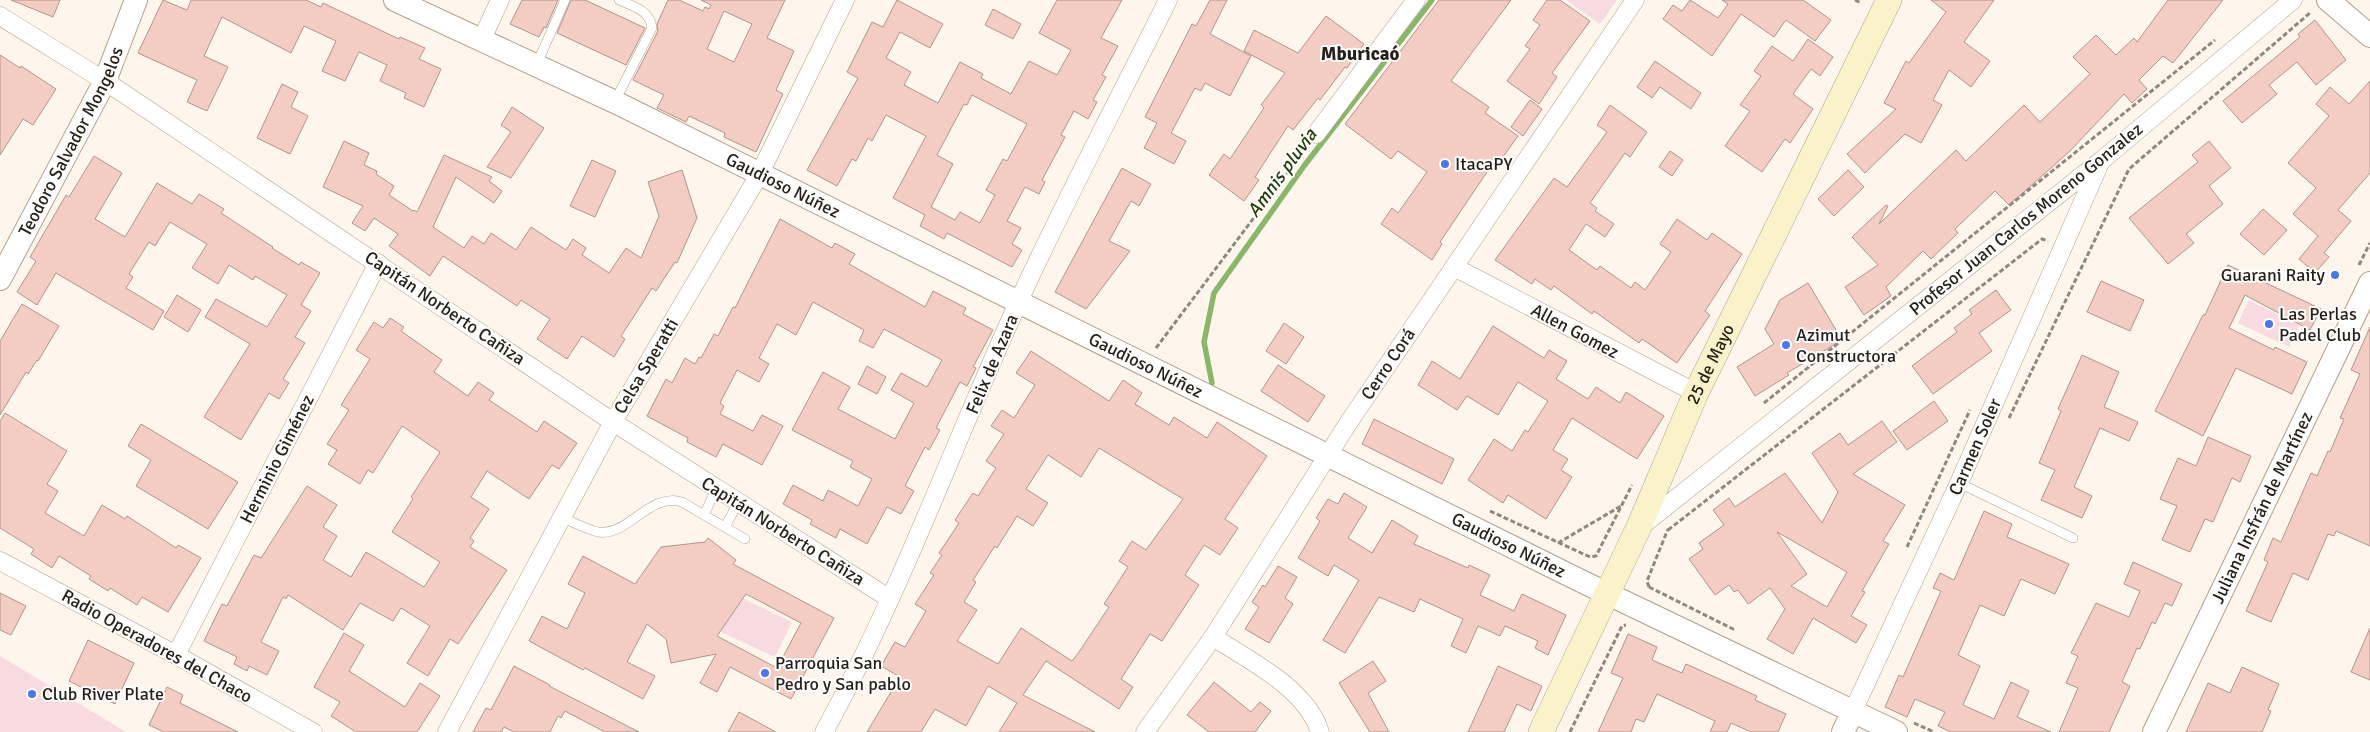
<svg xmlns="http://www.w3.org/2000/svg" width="2370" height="732" viewBox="0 0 2370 732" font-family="Signika,sans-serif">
<rect width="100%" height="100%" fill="#fef5ec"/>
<!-- green -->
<path fill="#f7dbe1" d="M1566 0H1617L1600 24Z
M2249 300 2299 325 2289 347 2238 323Z
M736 595 792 622 775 657 719 631Z
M0 656 126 732H0Z"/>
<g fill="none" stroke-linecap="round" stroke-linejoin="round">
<!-- stream -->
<path stroke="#8ab66b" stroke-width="5.5" d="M1212 383 1204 342 1214 293 1304 166 1432 0"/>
</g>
<!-- building -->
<path fill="#f3cdc3" stroke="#b2948c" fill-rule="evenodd" d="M11 0H60L53 17Z
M163 0 187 10 191 0H306L321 7 323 3 399 39 400 37 425 48 419 59 441 69 424 107 404 98 406 93 380 81 387 65 359 52 345 81 322 71 336 41 304 26 291 53 222 17 204 56 228 67 207 111 187 102 197 80 138 53Z
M522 0H558L546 28 544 27 539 37 510 24Z
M571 0H585L645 28 626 65 557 33Z
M668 0H679L703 11 705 7 709 9 711 5 701 0H785L767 38 794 51 776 90 783 94 756 152 724 137 725 133 689 116 686 122 657 108 664 95 633 80 658 31 657 24ZM724 11 752 24 734 62 707 49Z
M897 0 943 24 930 48 900 32 886 58 911 72 904 85 938 103 960 62 983 74 981 78 1011 94 1029 61 1057 75 1071 50 1039 33 1057 0H1122L1101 38 1118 46 1102 75 1106 77 1093 100 1097 102 1088 119 1074 111 1061 135 1065 137 1042 180 1045 182 1039 194 1025 187 1007 221 1021 228 1012 244 1022 250 1012 267 947 233 944 239 920 226 925 215 893 198 926 136 886 115 872 141 868 138 856 161 852 159 837 186 807 170 858 78 847 72 872 22 883 27ZM972 95 1027 124 1007 161 1003 159 986 190 995 195 980 223 960 212 955 220 931 207 953 164 937 155 964 104 967 105Z
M1210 0H1227L1210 34 1251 56 1230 96 1205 83 1201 91 1195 88 1171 133 1186 141 1174 164 1144 148 1157 123 1145 117 1192 24 1196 26Z
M1439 0H1511L1451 81 1489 107 1485 113 1518 136 1492 172 1489 169 1440 242 1442 244 1432 260 1381 224 1392 208 1398 213 1427 172 1398 151 1391 159 1345 124Z
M1547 0H1560L1590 21 1552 73 1557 77 1539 104 1507 81 1530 49 1525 46 1540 25 1533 20Z
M1690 0 1718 18 1728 4 1722 0H1803L1831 20 1815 41 1786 20 1774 37 1741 14 1712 56 1663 19 1673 5 1682 11Z
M1931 0H1994L1964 42 1990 61 1971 87 1949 70 1933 100 1942 105 1921 143 1905 134 1865 173 1847 154 1896 109 1884 103 1906 61 1909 63 1946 12Z
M2168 0H2223L2173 63 2163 56 2139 80 2147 89 2132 103 2124 94 2069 152 2009 205 1995 191 1955 229 1958 233 1931 259 1923 251 1886 287 1891 296 1864 315 1845 287 1878 265 1852 237 1886 205 1888 206 1879 224 1956 150 1966 161 2024 105 2040 122 2090 74 2073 57 2096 35 2116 55 2134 38 2137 42Z
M993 9 1021 24 1013 39 985 25Z
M1326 16 1364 44 1347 68 1345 67 1320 100 1318 98 1293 130 1288 126 1255 177 1259 180 1244 201 1209 175 1224 154 1230 159 1264 108 1261 105 1285 73 1244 51 1254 30 1298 53Z
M2315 20 2346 60 2316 85 2297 62 2269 85 2277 94 2242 123 2223 101 2300 37 2298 34Z
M1808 39 1833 57 1820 76 1811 69 1793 94 1813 109 1790 143 1785 139 1762 172 1725 146 1750 111 1740 105 1761 76 1754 71 1772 46 1793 61Z
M0 55 20 68 21 66 56 89 33 125 23 119 0 155Z
M1655 61 1701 93 1691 109 1660 87 1652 98 1637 87Z
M2370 81V173L2338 210 2351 221 2324 253 2329 257 2315 273 2299 259 2318 236 2293 214 2316 188 2288 163 2329 116 2316 104 2330 87 2349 104Z
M282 84 298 92 291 107 308 116 290 154 257 138Z
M1530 100 1542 109 1523 136 1511 127Z
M1610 105 1647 132 1630 157 1625 153 1590 203 1597 208 1595 211 1614 224 1605 237 1586 224 1569 250 1597 270 1600 266 1631 288 1635 282 1645 290 1671 252 1660 244 1677 219 1707 240 1712 233 1742 254 1705 311 1710 315 1677 363 1642 339 1639 343 1594 311 1592 314 1554 286 1551 290 1535 279 1532 284 1495 260 1554 178 1567 187 1607 132 1597 125Z
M512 107 544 128 511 178 487 167 511 132 501 125Z
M344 141 369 153 364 165 377 171 376 174 394 186 389 195 413 211 414 210 417 212 444 155 492 177 489 181 502 191 494 203 456 177 433 227 464 248 472 236 484 244 491 233 516 250 531 227 566 250 573 239 586 248 582 255 609 273 626 248 641 258 659 216 648 182 682 170 697 218 677 263 675 262 656 291 652 288 638 310 621 336 625 339 614 357 582 336 567 359 537 339 550 319 521 300 517 306 443 256 430 276 389 246 398 234 374 218 365 231 352 223 363 206 323 187Z
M2209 141 2231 168 2209 186 2223 204 2186 234 2194 243 2168 264 2129 218 2198 162 2192 155Z
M1670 151 1683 160 1672 176 1659 167Z
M94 156 122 173 95 219 125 237 157 183 192 204 199 194 224 209 221 213 273 247 272 248 299 265 301 262 320 273 301 305 311 311 295 337 305 343 283 379 289 383 279 399 269 393 241 440 204 417 250 344 205 317 216 299 267 327 287 295 255 276 253 280 229 265 218 284 192 268 207 244 170 222 155 246 149 242 129 274 133 277 126 288 164 311 153 330 56 273 37 305 17 292 36 261 30 257 66 195 69 197Z
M592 160 616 171 595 217 570 206Z
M1122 168 1151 184 1139 206 1131 201 1109 241 1130 251 1086 309 1055 292Z
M1848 170 1864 187 1834 216 1818 199Z
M2263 209 2287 230 2264 255 2240 234Z
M780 219 832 248 835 243 855 254 849 264 925 307 933 291 966 308 963 314 993 330 973 367 976 368 967 386 960 382 936 428 940 430 929 450 925 447 905 486 914 491 901 514 887 507 867 544 840 529 836 538 810 524 812 520 783 504 793 485 823 501 828 490 858 506 872 479 850 467 853 461 792 430 823 372 850 387 838 409 895 439 914 403 891 390 901 373 927 387 942 360 884 329 873 348 859 341 864 330 813 302 796 335 777 324 759 358 769 364 759 382 737 370 720 403 724 406 720 414 753 431 762 415 783 426 762 465 723 444 716 457 687 442 688 438 647 416 666 379 672 383 685 358 695 364 699 357 701 358 714 334 718 336 733 307 735 308Z
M2228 265 2321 309 2310 330 2245 295 2229 328 2274 350 2275 347 2307 362 2292 394 2236 368 2203 436 2155 411 2203 315H2205Z
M2101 281 2144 300 2130 331 2087 312Z
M1808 283 1842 340 1787 373 1789 375 1755 396 1737 367 1774 344 1765 329 1780 300Z
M1996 290 2011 310 1979 333 1992 351 1933 394 1912 366 1957 332 1954 328 1972 314 1969 310Z
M177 295 201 310 188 332 164 317Z
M22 304 59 326 38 361 37 360 28 374 26 372 0 415V341Z
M390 318 404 327 401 331 442 360 434 372 468 396 478 382 494 393 489 400 537 432 544 421 577 443 559 469 552 465 529 499 487 471 471 497 489 509 470 538 474 541 470 547 507 570 458 644 450 639 428 676 407 663 430 626 401 608 393 621 360 603 343 630 288 595 286 599 283 597 261 642 279 651 267 675 249 666 247 671 234 664 237 657 204 641 222 604 227 606 254 555 261 558 307 486 337 505 323 527 337 536 323 560 351 577 366 552 424 587 440 562 392 532 413 499 411 497 440 452 402 426 373 473 368 470 360 484 328 464 337 450 327 444 349 410 341 405 370 359 356 350 374 322 383 328Z
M1284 323 1304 337 1286 364 1266 351Z
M1493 326 1544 358 1549 350 1567 361 1556 379 1588 399 1596 387 1620 403 1626 392 1664 416 1637 459 1572 418 1553 450 1568 459 1561 470 1572 477 1546 519 1508 495 1503 503 1468 480 1494 439 1512 451 1525 430 1528 432 1548 401 1518 382 1498 415 1467 396 1457 410 1418 385 1432 361 1460 379Z
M2370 327V546L2336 531 2334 536 2328 534 2308 580 2293 573 2271 622 2246 611 2268 562 2264 560 2273 538 2281 542 2311 473 2317 476 2328 451 2330 452 2344 419 2340 418 2360 374 2351 370Z
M1031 351 1109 401 1123 380 1142 393 1135 404 1169 425 1174 417 1207 438 1217 422 1267 456 1225 519 1238 528 1220 555 1204 545 1185 575 1199 585 1162 641 1150 634 1121 679 1133 687 1119 709 1046 661 1023 695 1095 732H999L1017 703 988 686 966 726 935 709 921 732H867L900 677 881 666 895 642 905 647 926 611 915 604 934 575 930 573 942 555 939 553 959 523 955 520 973 493 978 496 996 468 986 461 1004 434 991 426 1002 410 1014 418 1035 385 1016 373ZM1099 448 1183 499 1146 550 1132 541 1119 561 1128 567 1104 604 1109 607 1079 652 1072 661 1021 628 998 664 957 641 977 610 964 602 976 582 973 580 995 546 997 548 1017 516 1033 526 1048 503 1026 489 1048 455 1081 477Z
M2082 355 2119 372 2104 407 2138 422 2129 441 2100 428 2074 487 2092 496 2082 518 2041 500 2055 470 2039 463 2061 411 2058 409Z
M1278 365 1325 396 1308 422 1261 391Z
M867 366 886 377 877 394 858 384Z
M1934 401 1948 421 1907 450 1893 431Z
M5 413 67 451 47 484 58 491 45 513 84 536 102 505 125 519 127 516 176 548 178 545 201 558 168 612 142 597 137 605 110 588 108 591 89 579 91 576 59 556 52 568 31 554 34 549 0 528V421Z
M1374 419 1454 459 1442 484 1362 444Z
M1882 421 1897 442 1853 474 1905 505 1883 541 1889 544 1862 591 1865 592 1851 616 1867 625 1856 643 1813 618 1793 654 1767 639 1785 609 1770 588 1748 604 1738 590 1734 592 1729 585 1715 595 1689 559 1703 549 1699 543 1724 525 1713 510 1729 498 1735 507 1785 473 1822 523 1838 492 1812 453 1840 433 1848 445ZM1777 532 1847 572 1827 607 1791 586 1807 574Z
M141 424 238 482 208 529 136 486 151 460 128 446Z
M2208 437 2251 456 2240 482 2232 478 2213 522 2205 519 2190 552 2162 540 2177 506 2160 499 2178 458 2196 466Z
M1344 493 1367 507 1348 538 1372 553 1392 520 1418 536 1414 544 1468 568 1469 565 1490 575 1480 595 1514 611 1522 594 1566 615 1548 655 1535 648 1538 641 1505 626 1500 636 1478 626 1466 653 1451 646 1463 619 1420 599 1414 612 1379 597 1345 653 1323 640 1359 580 1334 565 1328 576 1298 558 1320 521 1316 518 1328 499 1338 504Z
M1984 511 2012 524 2007 537 2069 564 2055 594 2021 579 2004 616 1980 605 1958 655 1980 666 1963 705 1994 719 2011 682 2029 691 2017 717 2051 732H1951L1938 726 1945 712 1915 699 1907 717 1885 707 1899 675 1903 677 1941 591 1933 588 1940 573 1954 580Z
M708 538 736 560 733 564 834 618 791 699 730 667 717 692 700 683 716 654 671 663 666 639 647 624 627 662 655 676 643 699 585 668 583 670 529 641 542 616 567 629 585 593 568 584 583 556 635 584 661 547 705 542ZM746 594 801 623 777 668 717 636Z
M2133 562 2182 584 2172 606 2165 603 2155 624 2152 622 2140 649 2137 648 2122 682 2130 686 2109 732H2059L2078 688 2066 683 2078 656 2071 653 2096 603 2129 617 2140 591 2124 584Z
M1278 566 1297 577 1285 598 1293 604 1269 643 1245 629 1259 607 1252 602 1263 585 1265 587Z
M0 593 26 606 11 635 0 630Z
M2370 628V680L2351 672Z
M344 633 364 645 349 671 405 707 420 683 440 696 417 732H356L331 716 340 702 314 687Z
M1628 634 1657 647 1652 660 1682 673 1686 664 1757 696 1755 700 1786 714 1778 732H1751L1731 723 1727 732H1710L1715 721 1657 694 1644 722 1636 719 1631 732H1598L1623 678 1611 673Z
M88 640 134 663 115 704 69 681Z
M1373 661 1386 681 1368 693 1389 732H1370L1339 683Z
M514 666 550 685 549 686 639 732H605L565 711 561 718 558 716 550 732H514L504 727 501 732H473L486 708 491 710Z
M1498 666 1542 686 1531 711 1517 704 1504 732H1468Z
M2242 667 2279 684 2268 710 2271 711 2262 732H2186L2208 683 2230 693Z
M1214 682 1251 712 1260 702 1271 711 1255 732H1209L1187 715Z
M167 687 183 695 180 703 238 732H164L149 725Z
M739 712 776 732H728Z"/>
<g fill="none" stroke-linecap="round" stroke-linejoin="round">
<!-- service casing -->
<g stroke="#b39e89" stroke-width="10">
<path id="service" d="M536 66 565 0
M615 101 652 28C650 10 634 7 619 0
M1959 483 2073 538
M704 515 716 489
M561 517C573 522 585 529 598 532 628 537 649 492 682 502L745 539
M725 527 738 503"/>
</g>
<!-- minor casing -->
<g stroke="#b39e89" stroke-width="19">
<g id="minor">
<path d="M0 16 105 81 613 422 890 599"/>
<path d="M481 41 500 0"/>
<path d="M1316 134 1416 0"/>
<path d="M1454 267 1696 393"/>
<path d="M1640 527 2102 160 2293 0"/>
<path d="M0 561 176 655 313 732"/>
<path d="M1213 637C1250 661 1306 688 1320 732"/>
<path d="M176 655 378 263"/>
<path id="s1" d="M1853 711 1959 483 2100 163"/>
<path d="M447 732 613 422 759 175 845 0"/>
<path d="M824 732C900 594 953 445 1018 303 1065 200 1118 101 1168 0"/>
<path d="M1145 732 1213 637 1347 425 1635 0"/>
</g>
</g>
<!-- tertiary casing -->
<g stroke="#b39e89" stroke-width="24">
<g id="tertiary">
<path id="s2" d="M395 0 615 102 1581 581 1896 732"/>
<path d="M2328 0 2370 36"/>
<path id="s3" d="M0 279 105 81 136 0"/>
<path d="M1843 732 1853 711"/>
<path id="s4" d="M2154 732 2370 283"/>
</g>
</g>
<!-- secondary casing -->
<g stroke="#b39e89" stroke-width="26">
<g id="secondary">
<path id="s5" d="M1541 732 1638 529 1696 393 1889 0"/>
</g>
</g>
<!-- path -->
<path stroke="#90877f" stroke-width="3" stroke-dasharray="5 2.5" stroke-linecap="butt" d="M1855 0 1861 3
M2359 265 2370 243
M1156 348 1307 147
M1764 403 2215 40
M2009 418 2129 169 2311 12
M1490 511 1590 557 1596 556 1632 485
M1668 530 2042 239 2048 241
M1558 543 1621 506
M1907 547 1970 410
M1649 587 1735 630
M1649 587 1647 581 1668 529
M1914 723 1934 732
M1570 732 1622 626 1626 625"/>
<!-- service -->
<use href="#service" stroke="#fff" stroke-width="9"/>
<!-- minor -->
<use href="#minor" stroke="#fff" stroke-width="18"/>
<!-- tertiary -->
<use href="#tertiary" stroke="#fff" stroke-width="22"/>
<!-- secondary -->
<use href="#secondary" stroke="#f9f3cc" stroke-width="25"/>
</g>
<!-- markers -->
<g fill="#4c76e9" stroke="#fff" stroke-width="2">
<circle cx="1445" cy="164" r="5"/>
<circle cx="2335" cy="275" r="5"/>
<circle cx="2269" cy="324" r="5"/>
<circle cx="1786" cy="345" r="5"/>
<circle cx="765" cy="673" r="5"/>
<circle cx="32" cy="694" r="5"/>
</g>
<g text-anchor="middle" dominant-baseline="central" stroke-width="4" stroke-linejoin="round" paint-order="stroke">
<!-- street labels -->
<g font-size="18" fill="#271f17" stroke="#fff">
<text stroke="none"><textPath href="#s3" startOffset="155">Teodoro Salvador Mongelos</textPath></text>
<text stroke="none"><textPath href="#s2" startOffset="430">Gaudioso Núñez</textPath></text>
<text transform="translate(2026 219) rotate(-39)">Profesor Juan Carlos Moreno Gonzalez</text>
<text transform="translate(445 308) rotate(34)">Capitán Norberto Cañiza</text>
<text transform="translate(1575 331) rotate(28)">Allen Gomez</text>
<text transform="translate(992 364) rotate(-67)">Felix de Azara</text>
<text transform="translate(1388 364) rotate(-56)">Cerro Corá</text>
<text stroke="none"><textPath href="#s5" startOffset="405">25 de Mayo</textPath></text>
<text stroke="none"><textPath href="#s2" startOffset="835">Gaudioso Núñez</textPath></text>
<text transform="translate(646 366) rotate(-59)">Celsa Speratti</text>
<text stroke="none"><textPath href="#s1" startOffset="291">Carmen Soler</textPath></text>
<text transform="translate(277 459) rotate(-63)">Herminio Giménez</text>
<text stroke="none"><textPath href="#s4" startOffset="249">Juliana Insfrán de Martínez</textPath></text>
<text transform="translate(783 531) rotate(32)">Capitán Norberto Cañiza</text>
<text stroke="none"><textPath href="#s2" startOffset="1240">Gaudioso Núñez</textPath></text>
<text transform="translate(157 646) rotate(29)">Radio Operadores del Chaco</text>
</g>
<!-- poi labels -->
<g font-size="18" fill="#271f17" stroke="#fff" text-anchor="start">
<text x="1455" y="164">ItacaPY</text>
<text x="2325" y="275" text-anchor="end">Guarani Raity</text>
<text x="2279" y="314">Las Perlas<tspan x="2279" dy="21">Padel Club</tspan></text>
<text x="1796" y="335">Azimut<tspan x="1796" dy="21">Constructora</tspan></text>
<text x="775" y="663">Parroquia San<tspan x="775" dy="21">Pedro y San pablo</tspan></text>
<text x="42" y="694">Club River Plate</text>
</g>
<!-- neighbourhood labels -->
<g font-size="19" font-weight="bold" fill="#271f17" stroke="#fff">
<text x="1360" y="54">Mburicaó</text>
</g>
<!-- water labels -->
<g font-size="19" font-style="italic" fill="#223e07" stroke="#fff">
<text transform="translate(1282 173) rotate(-54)">Amnis pluvia</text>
</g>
</g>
</svg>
